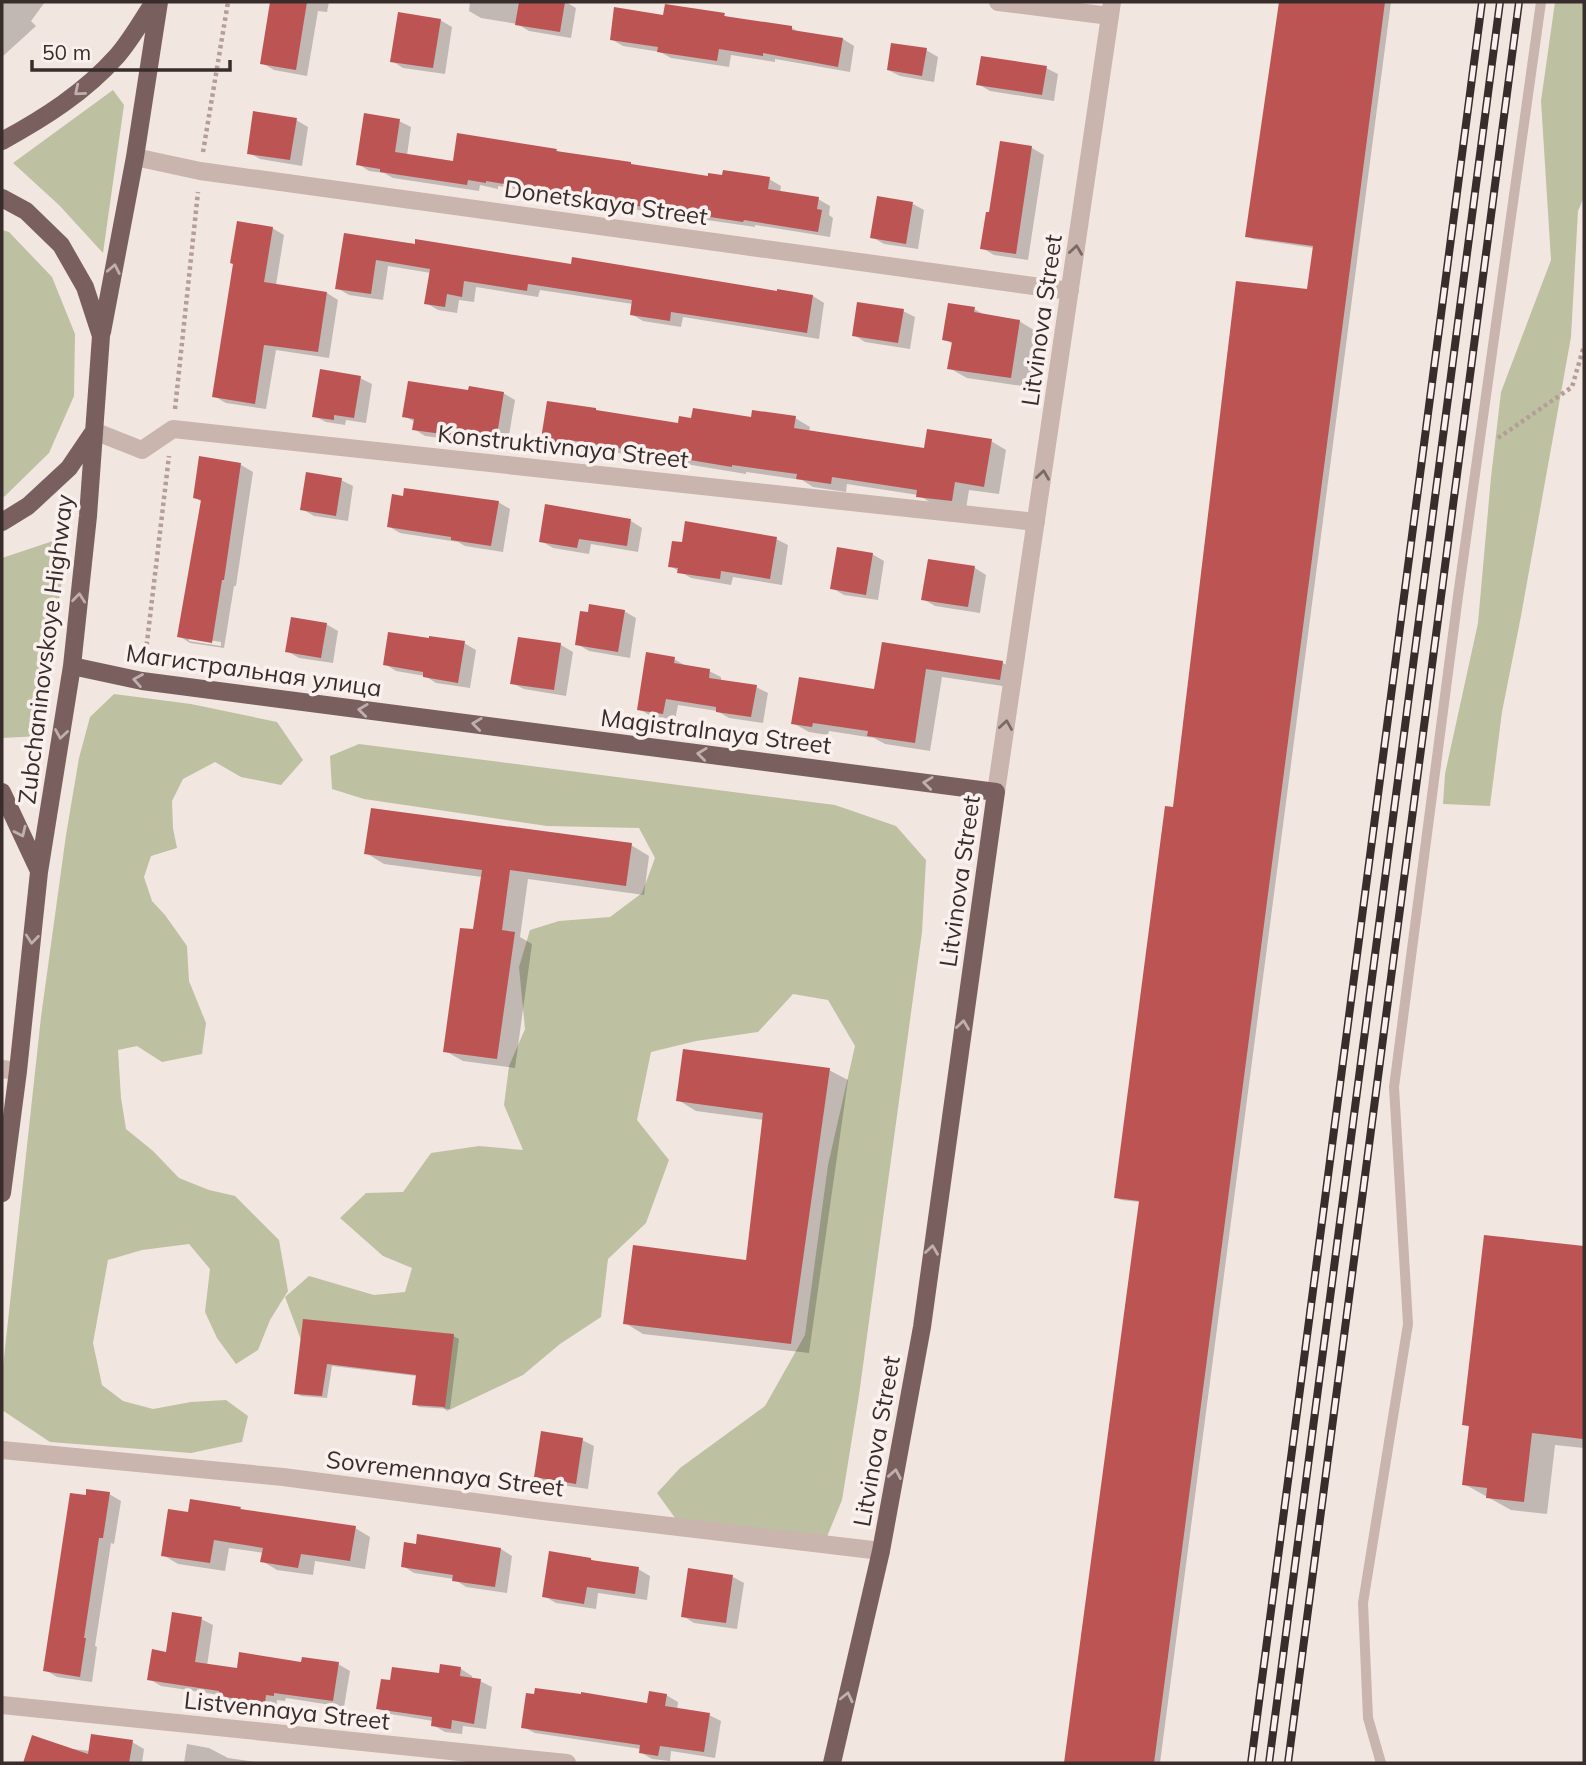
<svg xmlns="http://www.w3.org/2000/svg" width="1586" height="1765" viewBox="0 0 1586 1765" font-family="Mulish,sans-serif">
<rect width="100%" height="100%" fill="#f2e6e1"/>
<!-- green -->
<path fill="#bec0a2" d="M1555 2H1584V197L1578 211 1571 337 1521 616 1502 712 1490 806 1443 804 1445 774 1478 623 1491 477 1501 392 1551 260 1541 101Z
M113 90 124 105 103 253 59 205 13 163Z
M2 230 9 232 52 277 75 334 74 396 49 453 5 496 2 498Z
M68 536 40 736 2 738V558Z
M114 694 191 704 277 722 303 760 281 785 241 777 215 762 183 779 172 801 173 828 177 848 151 856 144 877 152 901 165 915 187 946 189 981 206 1023 202 1054 162 1062 137 1046 118 1050 121 1098 126 1129 153 1151 179 1178 209 1190 235 1196 279 1240 288 1291 270 1320 258 1350 236 1364 217 1338 205 1312 210 1269 189 1244 142 1250 108 1260 93 1343 102 1385 123 1401 153 1409 191 1402 226 1400 248 1416 242 1442 191 1453 50 1442 2 1410V1376L41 1017 66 835 79 758 90 717Z
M359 744 835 805 896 826 926 860 922 932 859 1395 842 1500 824 1544 678 1522 657 1493 680 1468 765 1406 805 1335 828 1165 855 1046 828 1000 793 994 758 1032 696 1041 651 1052 637 1120 669 1160 646 1223 608 1259 601 1317 560 1344 523 1375 447 1411 423 1388 429 1355 301 1340 285 1297 309 1276 374 1295 405 1292 412 1268 383 1256 340 1218 366 1193 403 1192 431 1153 479 1146 523 1150 504 1105 509 1066 525 1029 519 967 530 930 559 921 610 917 642 893 655 858 639 828 547 826 364 799 332 789 330 756Z"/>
<!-- shadow -->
<path fill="#0003" fill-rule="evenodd" d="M2 2H45L31 21 36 26 2 57Z
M268 2H329L327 12 318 11 307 76 274 70 262 63 271 4Z
M470 2H566L576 8 571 38 529 31 517 24 481 18 469 11Z
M1280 2H1391L1160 1763H1066L1140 1202 1121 1200 1116 1197 1175 809 1309 291 1314 248 1253 239 1247 236Z
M724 15 731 19 792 28 801 33 843 39 854 46 850 72 775 59V62L731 55 729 67 671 58 660 52 623 46 611 39 664 17Z
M440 20 452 27 445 74 403 68 392 61Z
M926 50 938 57 934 82 900 76 888 70Z
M1046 68 1058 74 1054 101 990 91 978 84Z
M296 120 308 127 302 166 260 159 249 153Z
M399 121 411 127 407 155 454 163 556 150 561 153 709 178 769 179 781 186 780 193 818 199 830 206 829 215 833 218 830 237 755 225V227L638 210 498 186V189L480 185 479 191 393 178 384 173 369 171 358 164Z
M1002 143 1032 148 1044 155 1028 260 994 255 982 248 990 214Z
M913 204 924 210 918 249 884 244 872 237Z
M272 228 284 235 276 285 327 293 338 300 329 358 276 350 266 409 226 403 214 396Z
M346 235 813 296 824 303 819 339 683 317 681 327 643 321 631 314 633 304 540 290 538 297 476 287 474 302 459 300 457 313 438 310 426 303 431 273 388 266 383 300 349 295 337 288Z
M974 309 988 317 1019 321 1037 332 1029 387 967 378 949 368 953 344 944 339Z
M903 311 915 317 910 349 865 342 854 335Z
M360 378 372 384 366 423 346 420 345 425 326 422 314 416Z
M470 392 503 393 515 400 507 447 425 436 414 429 415 422 404 416Z
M549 403 679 425 693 420 795 418 810 427 809 432 925 450 991 441 1006 450 999 494 969 490 966 509 933 504 918 495 847 484 846 492 813 487 802 480 746 472V474L583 447 582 457 557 453 542 444Z
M200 458 241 465 253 472 236 586H234L224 648 190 643 179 636 202 502 194 497ZM189 637 221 642V646L189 641Z
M341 480 353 486 348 521 314 516 302 509Z
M498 502 510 509 503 552 465 546 458 542 400 533 388 526Z
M631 521 642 528 638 552 591 544 589 554 553 548 541 541Z
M776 539 788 545 782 585 733 577 731 585 691 578 670 566Z
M872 554 884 561 878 600 844 595 832 588Z
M975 568 986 575 980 613 935 606 923 599Z
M624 611 636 618 630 658 589 651 577 644Z
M326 624 338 631 333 663 299 658 287 651Z
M519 639 561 645 573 652 566 696 524 689 512 683Z
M464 643 476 650 470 688 436 683 425 676 396 671 385 664Z
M883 644 1003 663 1019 672 1016 688 942 677 930 751 885 744 874 738 829 731 828 735 809 732 793 723 876 691Z
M674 659 686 666 709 671 721 677V681L756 687 768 693 763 723 729 718 717 711 678 705 675 720 651 716 639 709Z
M631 845 649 856 644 895 528 879 520 937 532 944 515 1068 463 1061 445 1051 475 931 482 877 384 864 366 853Z
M829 1070 848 1080 809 1353 643 1334 625 1323 747 1262 764 1120 696 1111 678 1100Z
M1486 1237 1584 1248V1448L1555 1445 1547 1514 1511 1510 1464 1484 1471 1428 1464 1424Z
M304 1321 453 1336 459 1339 450 1409 419 1407 414 1404 417 1376 332 1366 327 1398 301 1396 296 1393Z
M582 1440 594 1446 588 1489 547 1483 536 1476Z
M109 1494 121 1501 114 1544 111 1543 95 1646 97 1647 92 1682 57 1677 45 1670 87 1497Z
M240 1508 247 1512 355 1528 370 1537 365 1569 315 1561 313 1575 277 1570 262 1561 264 1553 229 1548 225 1571 178 1564 163 1555 190 1514Z
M501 1549 512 1556 507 1593 466 1587 454 1579 414 1573 403 1566Z
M590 1559 596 1562 638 1569 650 1576 647 1600 598 1593 596 1609 556 1603 544 1596Z
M733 1577 744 1583 737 1629 694 1623 683 1616Z
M201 1619 213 1625 207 1666 238 1670 303 1664H338L350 1671 344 1707 286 1698 285 1701 277 1700 276 1709 232 1702 220 1695 161 1686 149 1679 167 1654Z
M461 1669 472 1676V1679L480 1681 492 1687 486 1729 463 1726 462 1734 445 1732 433 1725V1721L390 1714 378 1708 391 1682 440 1675Z
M666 1695 678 1702 677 1710 709 1715 721 1721 715 1758 671 1751 670 1761 652 1759 640 1752 641 1749 535 1733 523 1727 648 1705Z
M132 1742 144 1749 142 1763H29V1761L65 1748 90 1751Z
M187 1744 209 1748 228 1758 263 1763H184Z"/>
<!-- building -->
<path fill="#bd5454" d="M270 2H307L296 70 260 64Z
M519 2H565L560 32 515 25Z
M1279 2H1385L1154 1763H1064L1139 1201 1114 1198 1165 806 1173 807 1236 281 1307 289 1313 246 1245 237Z
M665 4 725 13 724 16 792 26V30L843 38 838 67 763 53V56L719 49 717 61 657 52 658 47 610 40 614 7 663 15Z
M398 12 441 19 433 68 390 62Z
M891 43 927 48 922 76 887 70Z
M981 56 1047 66 1042 95 976 85Z
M253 111 297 118 290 160 247 154Z
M364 113 400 119 395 152 453 161 457 133 557 149 556 151 631 162V164L708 176V173L722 175 723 170 770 177 768 189 819 197 817 209 822 210 818 232 744 220 743 222 624 204 486 181V183L468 180 467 185 380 172V169L356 165Z
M1000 141 1032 146 1016 254 980 249 986 212H989Z
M877 196 913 202 906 244 870 238Z
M237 221 273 227 264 282 327 292 318 352 264 345 255 404 212 397 233 264 230 263Z
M344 233 415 244V239L571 264 572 257 777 291V289L813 295 807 333 671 312 670 321 630 315 632 300 528 284 527 291 464 281 462 297 447 294 445 307 424 304 430 269 376 260 371 294 335 289Z
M857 302 904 309 898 343 852 336Z
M948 303 975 307 974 312 1020 320 1011 378 947 369 952 342 942 340Z
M320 369 361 376 354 418 334 415V420L312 417Z
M408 381 468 390 469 386 504 392 496 441 412 430 414 419 402 417Z
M547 401 596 408V410L678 423 679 416 691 418 693 408 751 417 752 410 796 416 794 428 924 448 927 429 992 439 984 487 955 482 952 501 916 497 917 490 832 477 831 484 796 479 797 474 732 465V467L569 440 567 449 540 445Z
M199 456 241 463 224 580H222L212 643 177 637 201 500 193 498Z
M306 472 342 478 336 516 300 510Z
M404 488 499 501 491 546 451 540V537L387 527 392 494 403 496Z
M545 504 631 519 627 546 579 539 577 548 539 542Z
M685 521 777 537 770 579 721 571 720 579 677 573 678 568 668 567 672 541 682 542Z
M837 547 873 553 866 595 830 589Z
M928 559 975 566 968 607 921 600Z
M589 604 625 610 618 652 575 645 580 611 588 612Z
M291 617 327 623 321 658 285 652Z
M388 632 429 638V636L465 641 458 683 423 677V672L383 665Z
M518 637 561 643 554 690 510 684Z
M882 642 1003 661 1000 680 926 669 915 743 867 736 868 731 813 723 812 727 791 724 799 677 874 689Z
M646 652 675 657 674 663 710 669 709 678 757 685 751 717 716 712V707L666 699 663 714 637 710Z
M371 808 632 843 626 886 510 870 502 930 515 932 497 1059 443 1052 460 928 473 929 482 870 364 854Z
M683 1049 830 1068 791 1344 623 1324 633 1245 746 1260 763 1113 676 1101Z
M1484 1235 1584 1246V1424L1583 1439 1532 1433 1524 1502 1486 1498 1487 1488 1462 1485 1469 1426 1462 1425Z
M303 1319 454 1334 445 1407 412 1405 416 1375 327 1364 322 1396 294 1394Z
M541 1431 583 1438 576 1484 534 1477Z
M86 1489 110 1492 103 1538H99L84 1638H86L80 1677 43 1671 70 1493 86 1495Z
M190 1499 241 1507 240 1509 356 1526 350 1561 301 1554 298 1568 260 1562 263 1548 214 1540 210 1563 161 1556 168 1509 188 1512Z
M417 1534 501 1548 495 1587 452 1581 453 1575 401 1567 404 1542 416 1544Z
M549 1551 591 1558V1560L639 1567 635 1594 587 1587 584 1604 542 1597Z
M688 1568 733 1575 726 1623 681 1617Z
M172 1612 202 1617 195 1662 237 1668 239 1652 301 1662 302 1657 339 1662 333 1701 274 1693V1696L266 1695 265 1703 218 1696 219 1691 147 1680 152 1649 166 1652Z
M440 1664 461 1667 460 1676 481 1679 474 1724 452 1720 451 1729 431 1726 432 1717 376 1709 381 1679 390 1680 392 1667 439 1673Z
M535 1688 581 1694V1692L647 1703 649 1691 667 1694 665 1706 710 1713 704 1752 660 1746 658 1756 639 1753 640 1745 521 1728 526 1693 534 1694Z
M91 1734 133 1740 129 1763H23L32 1735 88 1754Z"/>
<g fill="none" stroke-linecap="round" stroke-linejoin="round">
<!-- path -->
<path stroke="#b59d98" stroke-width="4.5" stroke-dasharray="3.5 3.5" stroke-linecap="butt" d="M203 152 228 2
M175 409 198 192
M1498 438 1572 387 1584 346
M145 659 169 456"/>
<!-- service -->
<path stroke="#cab4ae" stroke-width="10" d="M1381 1763 1368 1718 1363 1603 1408 1324 1394 1087 1458 596 1541 2"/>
<!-- minor -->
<path stroke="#cab4ae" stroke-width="18" d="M998 2 1110 16
M135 157 200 171 1070 291
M94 431 142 450 173 429 1036 522
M996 792 1112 2
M2 1069 18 1071
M2 1450 283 1477 543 1511 881 1551
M2 1705 567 1763"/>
<!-- primary -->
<path stroke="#79605e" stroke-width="18" d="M2 141C44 118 84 93 117 56 131 40 142 20 154 2
M2 198 26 211 61 245 85 287 101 336 88 516 72 666 39 872 18 1071 2 1193
M102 332 135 157 159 2
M2 522 28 506 69 468 92 434
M72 666 142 681 996 792 922 1327 881 1551 832 1763
M2 792 39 871"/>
<!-- rail casing -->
<g stroke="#392d2c" stroke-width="8">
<path id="rail" d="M1251 1763 1482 2
M1269 1763 1500 2
M1288 1763 1519 2"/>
</g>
<!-- rail -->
<use href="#rail" stroke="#faf1ee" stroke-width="5" stroke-dasharray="16" stroke-linecap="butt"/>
</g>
<!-- one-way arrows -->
<defs><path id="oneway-chevron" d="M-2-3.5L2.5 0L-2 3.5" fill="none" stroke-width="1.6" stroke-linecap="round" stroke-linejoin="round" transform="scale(1.75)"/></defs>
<g stroke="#c0b0ad">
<use href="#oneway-chevron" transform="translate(79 91) rotate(140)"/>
<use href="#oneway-chevron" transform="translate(114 269) rotate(-79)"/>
<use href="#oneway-chevron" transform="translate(79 598) rotate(-84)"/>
<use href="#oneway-chevron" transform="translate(138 680) rotate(-170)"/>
<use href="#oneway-chevron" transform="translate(363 710) rotate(-173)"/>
<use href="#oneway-chevron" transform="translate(477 724) rotate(-173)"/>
<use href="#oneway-chevron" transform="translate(61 734) rotate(99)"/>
<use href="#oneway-chevron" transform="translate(702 754) rotate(-173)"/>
<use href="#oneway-chevron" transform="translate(928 783) rotate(-173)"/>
<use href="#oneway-chevron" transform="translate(21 832) rotate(65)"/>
<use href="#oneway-chevron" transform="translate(32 939) rotate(96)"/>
<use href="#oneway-chevron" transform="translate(963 1025) rotate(-82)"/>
<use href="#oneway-chevron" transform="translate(932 1250) rotate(-82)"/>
<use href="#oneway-chevron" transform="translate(895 1474) rotate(-80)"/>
<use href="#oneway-chevron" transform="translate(847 1697) rotate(-77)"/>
</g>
<g stroke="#7a6a66">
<use href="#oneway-chevron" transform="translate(1076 250) rotate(-82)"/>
<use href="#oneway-chevron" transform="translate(1043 475) rotate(-82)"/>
<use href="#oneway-chevron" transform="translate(1006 725) rotate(-81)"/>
</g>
<g text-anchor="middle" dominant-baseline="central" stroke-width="7" stroke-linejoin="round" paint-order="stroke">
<!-- street labels -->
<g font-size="24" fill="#392d2c" stroke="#faf1ee">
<text transform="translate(606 202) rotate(8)">Donetskaya Street</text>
<text transform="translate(1041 320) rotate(-82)">Litvinova Street</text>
<text transform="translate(563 446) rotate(6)">Konstruktivnaya Street</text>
<text transform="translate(45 649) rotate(-83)">Zubchaninovskoye Highway</text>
<text transform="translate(254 670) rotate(8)">Магистральная улица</text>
<text transform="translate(716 731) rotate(7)">Magistralnaya Street</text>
<text transform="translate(959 881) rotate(-82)">Litvinova Street</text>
<text transform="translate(876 1441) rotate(-80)">Litvinova Street</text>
<text transform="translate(445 1473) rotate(7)">Sovremennaya Street</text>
<text transform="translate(287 1710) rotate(6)">Listvennaya Street</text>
</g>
</g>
<!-- border -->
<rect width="1586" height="1765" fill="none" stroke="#392d2c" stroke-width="7"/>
<!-- scale -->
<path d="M32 60v10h198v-10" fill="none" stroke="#392d2c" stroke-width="3.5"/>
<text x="42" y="60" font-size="21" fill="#392d2c" stroke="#faf1ee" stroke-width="5" paint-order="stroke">50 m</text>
</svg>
